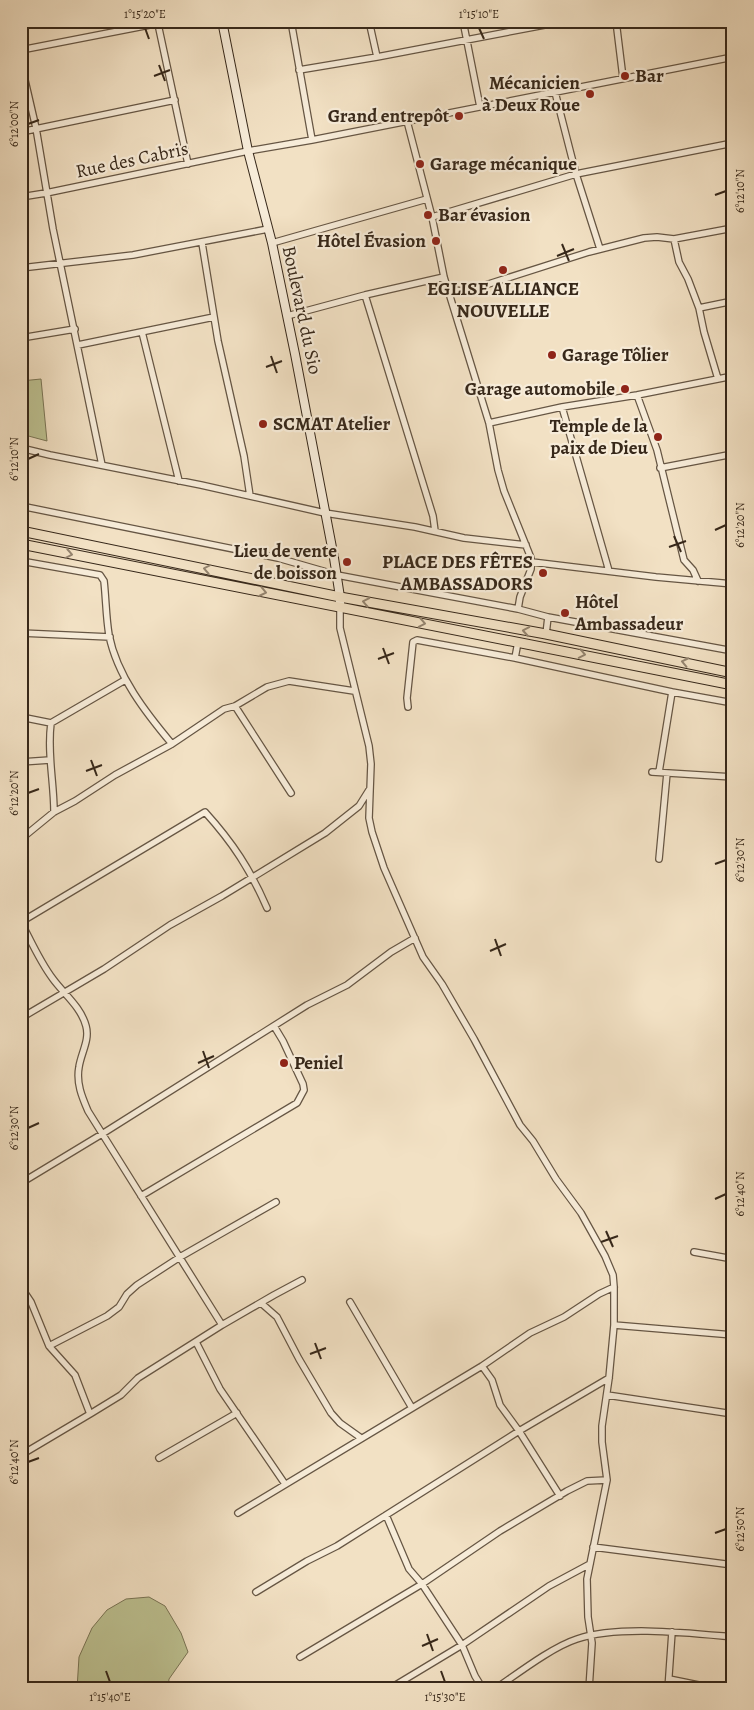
<svg xmlns="http://www.w3.org/2000/svg" width="754" height="1710" viewBox="0 0 754 1710" font-family="Alegreya,serif">
<rect width="100%" height="100%" fill="#f2e1c4"/>
<filter id="stains"><feTurbulence type="fractalNoise" baseFrequency=".004" numOctaves="4"/><feColorMatrix values="0 0 0 0 .2 0 0 0 0 .09 0 0 0 0 .02 0 0 0 .5 -.17"/></filter>
<radialGradient id="worn" r=".72"><stop offset=".6" stop-color="#630" stop-opacity="0"/><stop offset="1" stop-color="#630" stop-opacity=".3"/></radialGradient>
<!-- green -->
<path fill="#bdc292" stroke="#7a7556" d="M41 379 47 441 21 434V381Z
M149 1597 165 1606 181 1633 188 1652 169 1679 168 1689H77L79 1657 92 1628 107 1610 126 1599Z"/>
<g fill="none" stroke-linecap="round" stroke-linejoin="round">
<!-- street casing -->
<g stroke="#665644" stroke-width="8">
<path id="street" d="M126 21 127 29
M291 21 312 140
M369 21 377 57
M463 21 480 107
M616 21 623 78
M158 24 188 164
M21 50 170 21
M21 63 36 128 53 229 102 465
M299 70 377 57 566 21
M555 92 576 174 733 143
M407 121 432 217 444 277 489 423 498 470 504 491 531 558V569L520 597 518 609 548 617 546 634
M21 132 175 100
M21 197 46 193 248 151 312 140 733 57
M432 217 576 174 600 249
M674 239 679 262 688 279 699 308 704 332 718 379
M202 243 218 341 244 456 250 496
M272 243 427 199
M21 268 133 255 268 229
M447 288C458 292 466 291 476 288L589 252 644 238 657 237 674 239 733 228
M365 295 433 516 435 531
M699 308 733 301
M287 316 365 295 444 277
M142 332 179 481
M21 338 75 329
M78 345 214 317
M637 395 657 450 684 560 693 570 698 581
M562 407 609 571
M489 423 562 407 637 395 733 376
M21 448 50 455 201 485 325 513 415 527 464 538 526 545
M660 468 733 454
M21 506 278 558 337 575 518 609
M21 561 100 575 104 581C106 599 106 617 109 635 117 676 146 713 172 744
M532 562 656 577 733 584
M340 607V628L369 746 371 764 369 818 372 832 384 868 423 957 442 984 474 1039 520 1125 533 1141 556 1179 581 1213 605 1256 613 1275 614 1287V1325L609 1378 602 1426V1442L607 1480 587 1579 588 1617 592 1643 589 1689
M548 617 733 651
M21 633 110 637
M515 658 518 642
M235 706 291 793
M408 707 407 698 413 642 417 640 515 658 672 692
M21 717 51 723 125 680
M51 723C47 753 54 782 54 812
M21 762 50 760
M652 772 733 777
M659 772 672 692 733 703
M21 839 54 812 75 801 115 775 172 744 224 709 235 706 267 687 289 681 354 691
M659 859 667 773
M21 922C31 941 40 962 53 979 64 994 81 1007 86 1026 90 1040 81 1053 79 1067 76 1083 82 1097 88 1111L222 1325
M21 922 205 812C233 843 250 869 267 908
M21 1018 104 969 170 925 222 896 325 833 359 806 369 790
M21 1183 102 1134 307 1005 347 985 391 952 415 938
M141 1196 297 1103 304 1090 303 1084 283 1041 274 1026
M694 1252 733 1259
M21 1287 31 1302 49 1346 75 1375 90 1414 121 1395 138 1378 222 1325 274 1295 302 1280
M350 1302 412 1408
M261 1303 277 1317 299 1359 331 1413 340 1423 361 1438
M614 1325 733 1335
M196 1342 220 1389 285 1484
M49 1346 107 1316 119 1307 127 1294 137 1285 180 1257 276 1202
M482 1366 492 1380 500 1405 519 1431 560 1496
M607 1395 733 1414
M21 1455 90 1414
M159 1458 237 1413
M238 1513 482 1366 530 1333 564 1317 599 1294 614 1287
M386 1515 409 1569 422 1584 462 1645 475 1676 483 1689
M593 1547 733 1565
M256 1592 307 1561 337 1546 519 1431 609 1378
M300 1657 422 1584 500 1531 567 1491 587 1481 607 1480
M669 1679 718 1689
M389 1689 462 1645 549 1586 590 1564
M495 1689C517 1674 552 1647 577 1639 618 1625 689 1633 733 1637
M668 1689 672 1632"/>
</g>
<!-- secondary casing -->
<g stroke="#37281a" stroke-width="10">
<path id="secondary" d="M222 21 248 151 272 243 295 354 334 558 340 597V607"/>
</g>
<!-- primary casing -->
<g stroke="#37281a" stroke-width="11">
<path id="primary" d="M21 531 340 597 546 634 733 673
M21 544 733 685"/>
</g>
<!-- street -->
<use href="#street" stroke="#f7ecd9" stroke-width="5.5"/>
<!-- secondary -->
<use href="#secondary" stroke="#f7ecd9" stroke-width="8"/>
<!-- primary -->
<use href="#primary" stroke="#f2e1c4" stroke-width="9"/>
</g>
<!-- one-way arrows -->
<defs><path id="oneway-chevron" d="M-2-3.5L2.5 0L-2 3.5" fill="none" stroke-width="1.6" stroke-linecap="round" stroke-linejoin="round" transform="scale(1.25)"/></defs>
<g stroke="#94846f">
<use href="#oneway-chevron" transform="translate(69 554) rotate(11)"/>
<use href="#oneway-chevron" transform="translate(207 569) rotate(-169)"/>
<use href="#oneway-chevron" transform="translate(263 592) rotate(12)"/>
<use href="#oneway-chevron" transform="translate(366 602) rotate(-169)"/>
<use href="#oneway-chevron" transform="translate(422 623) rotate(11)"/>
<use href="#oneway-chevron" transform="translate(526 631) rotate(-170)"/>
<use href="#oneway-chevron" transform="translate(582 654) rotate(11)"/>
<use href="#oneway-chevron" transform="translate(685 662) rotate(-168)"/>
</g>
<!-- ticks -->
<path fill="none" stroke="#37281a" stroke-width="2" d="M145 28 149 39M479 28 484 39M159 65 165 81M154 76 170 70M28 124 39 120M715 195 726 191M562 244 569 261M557 256 574 249M271 356 277 373M266 367 282 361M28 459 39 454M715 530 726 525M674 536 681 552M669 547 686 541M383 648 389 664M378 659 394 653M91 760 97 776M86 771 102 765M28 793 39 789M715 864 726 860M495 939 501 956M490 951 506 944M203 1051 209 1068M198 1063 214 1056M28 1128 39 1123M715 1199 726 1194M606 1231 613 1247M601 1242 618 1236M315 1343 321 1359M310 1354 326 1348M28 1462 39 1458M715 1533 726 1529M427 1634 433 1651M422 1646 438 1639M106 1671 110 1682M441 1671 445 1682"/>
<!-- markers -->
<g fill="#8f2418" stroke="#f7ecd9" stroke-width="2">
<circle cx="625" cy="76" r="5"/>
<circle cx="590" cy="94" r="5"/>
<circle cx="459" cy="116" r="5"/>
<circle cx="420" cy="164" r="5"/>
<circle cx="428" cy="215" r="5"/>
<circle cx="436" cy="241" r="5"/>
<circle cx="503" cy="270" r="5"/>
<circle cx="552" cy="355" r="5"/>
<circle cx="625" cy="389" r="5"/>
<circle cx="263" cy="424" r="5"/>
<circle cx="658" cy="437" r="5"/>
<circle cx="347" cy="562" r="5"/>
<circle cx="543" cy="573" r="5"/>
<circle cx="565" cy="613" r="5"/>
<circle cx="284" cy="1063" r="5"/>
</g>
<g text-anchor="middle" dominant-baseline="central" stroke-width="4.5" stroke-linejoin="round" paint-order="stroke">
<!-- poi labels -->
<g font-size="19" font-weight="bold" fill="#37281a" stroke="#f7ecd9" text-anchor="start">
<text x="635" y="76">Bar</text>
<text x="580" y="83" text-anchor="end">Mécanicien<tspan x="580" dy="22">à Deux Roue</tspan></text>
<text x="449" y="116" text-anchor="end">Grand entrepôt</text>
<text x="430" y="164">Garage mécanique</text>
<text x="438" y="215">Bar évasion</text>
<text x="426" y="241" text-anchor="end">Hôtel Évasion</text>
<text x="503" y="289" text-anchor="middle">EGLISE ALLIANCE<tspan x="503" dy="22">NOUVELLE</tspan></text>
<text x="562" y="355">Garage Tôlier</text>
<text x="615" y="389" text-anchor="end">Garage automobile</text>
<text x="273" y="424">SCMAT Atelier</text>
<text x="648" y="426" text-anchor="end">Temple de la<tspan x="648" dy="22">paix de Dieu</tspan></text>
<text x="337" y="551" text-anchor="end">Lieu de vente<tspan x="337" dy="22">de boisson</tspan></text>
<text x="533" y="562" text-anchor="end">PLACE DES FÊTES<tspan x="533" dy="22">AMBASSADORS</tspan></text>
<text x="575" y="602">Hôtel<tspan x="575" dy="22">Ambassadeur</tspan></text>
<text x="294" y="1063">Peniel</text>
</g>
<!-- street labels -->
<g font-size="19" fill="#37281a" stroke="#f7ecd9">
<text transform="translate(132 160) rotate(-12)">Rue des Cabris</text>
<text transform="translate(302 310) rotate(78)">Boulevard du Sio</text>
</g>
</g>
<!-- margin -->
<rect width="754" height="1710" fill="none" stroke="#f2e1c4" stroke-width="55"/>
<rect x="28" y="28" width="698" height="1654" fill="none" stroke="#37281a" stroke-width="2"/>
<g font-size="12" text-anchor="middle" fill="#37281a">
<text x="145" y="18">1°15'20"E</text>
<text x="479" y="18">1°15'10"E</text>
<text transform="translate(14 124) rotate(-90)" y="4">6°12'00"N</text>
<text transform="translate(740 191) rotate(-90)" y="4">6°12'10"N</text>
<text transform="translate(14 459) rotate(-90)" y="4">6°12'10"N</text>
<text transform="translate(740 525) rotate(-90)" y="4">6°12'20"N</text>
<text transform="translate(14 793) rotate(-90)" y="4">6°12'20"N</text>
<text transform="translate(740 860) rotate(-90)" y="4">6°12'30"N</text>
<text transform="translate(14 1128) rotate(-90)" y="4">6°12'30"N</text>
<text transform="translate(740 1194) rotate(-90)" y="4">6°12'40"N</text>
<text transform="translate(14 1462) rotate(-90)" y="4">6°12'40"N</text>
<text transform="translate(740 1529) rotate(-90)" y="4">6°12'50"N</text>
<text x="110" y="1701">1°15'40"E</text>
<text x="445" y="1701">1°15'30"E</text>
</g>
<rect width="100%" height="100%" filter="url(#stains)"/>
<rect width="100%" height="100%" fill="url(#worn)"/>
</svg>
